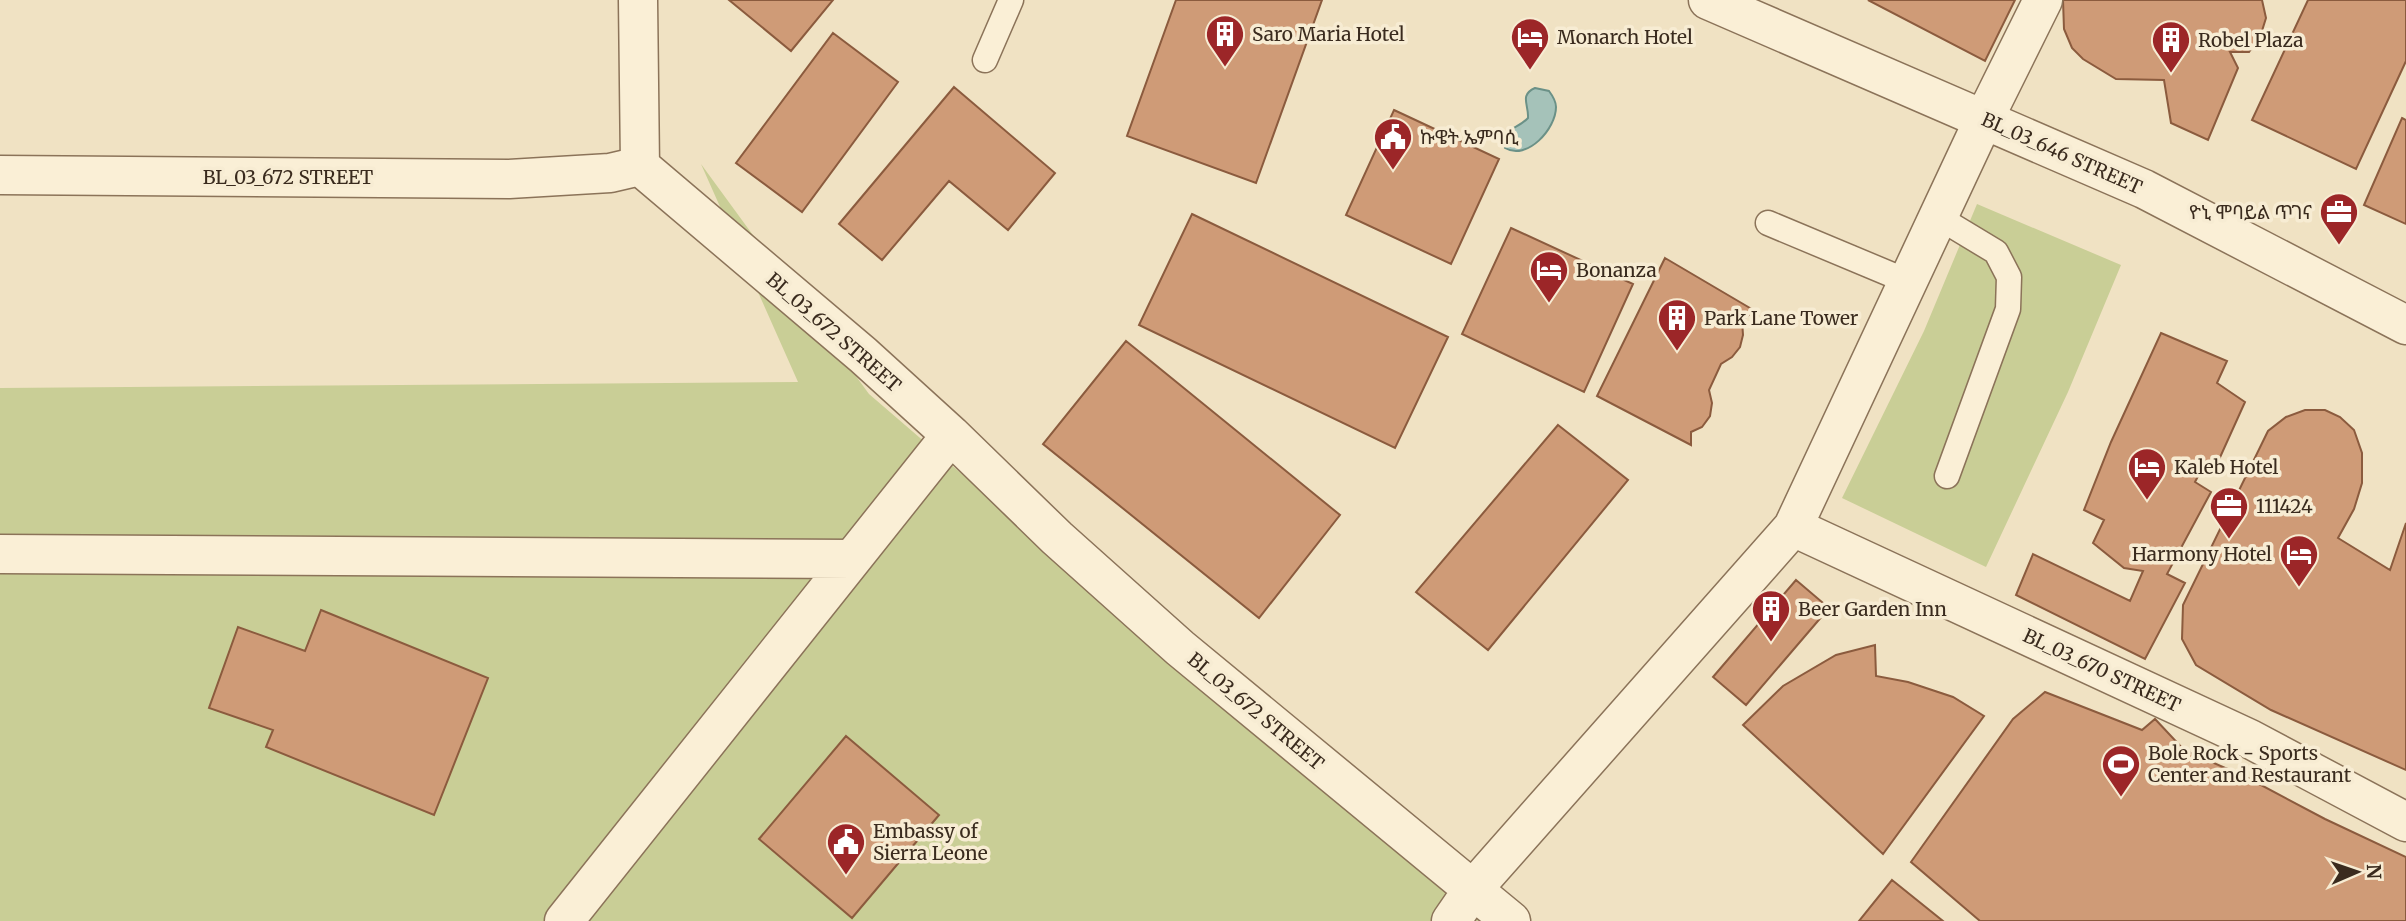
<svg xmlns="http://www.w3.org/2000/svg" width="2406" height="921" viewBox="0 0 2406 921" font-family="Merriweather,'Noto Sans Ethiopic',serif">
<rect width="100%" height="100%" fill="#f0e2c3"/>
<!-- green -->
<path fill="#c9ce96" d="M701 164 869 394 1481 921H0V388L798 382Z
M1977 204 2121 265 2068 392 1986 567 1842 498 1924 331Z"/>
<!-- water -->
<path fill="#a5c2b9" stroke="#6b9187" stroke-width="2" d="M1535 88 1549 91C1552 95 1556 101 1556 107 1556 129 1527 161 1505 148 1502 126 1516 131 1528 118 1529 105 1519 95 1535 88Z"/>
<!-- building -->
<path fill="#cf9b77" stroke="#8b5b3e" stroke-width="2" d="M729 0H833L791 51Z
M1176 0H1322L1256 183 1127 136Z
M1868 0H2015L1985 61Z
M2063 0H2262L2266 18 2261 34 2249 52H2230L2238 68 2208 140 2171 123 2164 80 2116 79 2083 59 2072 48 2064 29Z
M2308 0H2406V61L2356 169 2252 120Z
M833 33 898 82 802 212 736 163Z
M954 87 1055 173 1008 230 949 181 882 260 839 224Z
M1394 110 1499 159 1451 264 1346 215Z
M2402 118 2406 120V224L2364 205Z
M1192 214 1448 337 1395 448 1139 325Z
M1511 228 1633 284 1584 392 1462 334Z
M1665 258 1755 311 1742 320 1743 335 1740 347 1732 357 1721 364 1709 390 1712 403 1710 416 1702 427 1691 432V445L1597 396Z
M2161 333 2227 361 2217 383 2245 402 2217 464 2206 461 2195 482 2211 492 2167 574 2185 583 2145 659 2016 595 2033 554 2130 601 2143 571 2124 568 2093 543 2104 520 2084 510 2111 442Z
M1126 341 1340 515 1259 618 1043 444Z
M2305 410H2325L2340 417 2354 430 2362 453V483L2354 509 2338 538 2390 570 2406 523V770L2271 710 2196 665 2182 639 2183 605 2268 431 2286 417Z
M1558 425 1628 480 1488 650 1416 592Z
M1796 580 1829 608 1746 705 1713 677Z
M321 610 488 678 434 815 266 747 273 730 209 708 238 627 305 651Z
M1875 645 1876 676 1908 682 1953 697 1984 716 1883 854 1743 725 1783 686 1836 655Z
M2045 692 2142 730 2155 719 2184 750 2246 777 2325 819 2406 857V921H1980L1911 862 2013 719Z
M846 736 939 815 852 918 759 839Z
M1892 880 1943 921H1859Z"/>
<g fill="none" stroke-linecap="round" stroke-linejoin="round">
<!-- lane casing -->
<g stroke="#8b7359" stroke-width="27">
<path id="lane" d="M985 60 1011 0
M1938 217 1996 252 2009 277 2008 309 1947 476
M1768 223 1909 282"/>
</g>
<!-- street casing -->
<g stroke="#8b7359" stroke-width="41">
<path id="street" d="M638 0 640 166
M1708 0 2144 189 2406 325
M640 166 863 355 951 435 1057 538 1180 648 1511 921
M0 175 509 179 610 173 640 166
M1793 527 2250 739 2406 822
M0 554 852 559
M564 921 951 435
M1451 921 1473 889 1793 527 1984 119 2043 0"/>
</g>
<!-- lane -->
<use href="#lane" stroke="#faefd6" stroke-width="24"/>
<!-- street -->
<use href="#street" stroke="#faefd6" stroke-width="38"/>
</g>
<!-- icons -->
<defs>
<g id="building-pin" transform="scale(2.0125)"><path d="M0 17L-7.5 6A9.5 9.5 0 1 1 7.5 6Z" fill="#9c2628" stroke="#f7ecd3"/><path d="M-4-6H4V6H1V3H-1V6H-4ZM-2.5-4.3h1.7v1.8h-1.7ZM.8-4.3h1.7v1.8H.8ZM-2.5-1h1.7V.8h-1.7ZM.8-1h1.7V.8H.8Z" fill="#fff"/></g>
<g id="hotel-pin" transform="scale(2.0125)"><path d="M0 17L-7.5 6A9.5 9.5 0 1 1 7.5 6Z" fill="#9c2628" stroke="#f7ecd3"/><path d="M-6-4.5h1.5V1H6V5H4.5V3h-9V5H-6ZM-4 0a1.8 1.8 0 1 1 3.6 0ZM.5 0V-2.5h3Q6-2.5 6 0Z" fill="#fff"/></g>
<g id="civic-pin" transform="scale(2.0125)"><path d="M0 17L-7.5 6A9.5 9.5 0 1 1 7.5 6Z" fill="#9c2628" stroke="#f7ecd3"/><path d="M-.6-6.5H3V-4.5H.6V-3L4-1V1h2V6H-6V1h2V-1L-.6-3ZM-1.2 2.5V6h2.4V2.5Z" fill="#fff"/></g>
<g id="office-pin" transform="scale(2.0125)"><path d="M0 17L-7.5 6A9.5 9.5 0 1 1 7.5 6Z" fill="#9c2628" stroke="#f7ecd3"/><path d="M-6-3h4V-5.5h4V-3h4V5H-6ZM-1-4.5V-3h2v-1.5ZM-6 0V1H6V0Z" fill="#fff"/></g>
<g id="stadium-pin" transform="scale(2.0125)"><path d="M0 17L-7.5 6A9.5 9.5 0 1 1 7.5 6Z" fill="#9c2628" stroke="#f7ecd3"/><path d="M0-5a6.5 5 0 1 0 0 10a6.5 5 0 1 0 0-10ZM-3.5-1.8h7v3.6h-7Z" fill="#fff"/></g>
</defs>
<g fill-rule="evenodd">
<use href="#building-pin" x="1225" y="34"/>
<use href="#hotel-pin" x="1530" y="37"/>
<use href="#building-pin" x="2171" y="40"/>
<use href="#civic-pin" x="1393" y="137"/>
<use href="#office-pin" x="2339" y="212"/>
<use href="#hotel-pin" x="1549" y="270"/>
<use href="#building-pin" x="1677" y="318"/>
<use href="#hotel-pin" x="2147" y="467"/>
<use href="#office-pin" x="2229" y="506"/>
<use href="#hotel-pin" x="2299" y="554"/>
<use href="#building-pin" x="1771" y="609"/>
<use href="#stadium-pin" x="2121" y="764"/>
<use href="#civic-pin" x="846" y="842"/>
</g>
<g text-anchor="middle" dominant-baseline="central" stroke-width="7" stroke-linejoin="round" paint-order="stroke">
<!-- poi labels -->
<g font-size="19" fill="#3a2b1e" stroke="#f7ecd3" text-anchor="start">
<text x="1252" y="34">Saro Maria Hotel</text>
<text x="1557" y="37">Monarch Hotel</text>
<text x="2198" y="40">Robel Plaza</text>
<text x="1420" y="137">ኩዌት ኤምባሲ</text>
<text x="2312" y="212" text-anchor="end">ዮኒ ሞባይል ጥገና</text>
<text x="1576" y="270">Bonanza</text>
<text x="1704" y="318">Park Lane Tower</text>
<text x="2174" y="467">Kaleb Hotel</text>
<text x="2256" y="506">111424</text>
<text x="2272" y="554" text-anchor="end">Harmony Hotel</text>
<text x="1798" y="609">Beer Garden Inn</text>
<text x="2148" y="753">Bole Rock - Sports<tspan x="2148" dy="22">Center and Restaurant</tspan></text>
<text x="873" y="831">Embassy of<tspan x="873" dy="22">Sierra Leone</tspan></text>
</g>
<!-- street labels -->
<g font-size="19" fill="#3a2b1e" stroke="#f7ecd3">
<text transform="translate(2062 153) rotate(24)">BL_03_646 STREET</text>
<text x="288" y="177">BL_03_672 STREET</text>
<text transform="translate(834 332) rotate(41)">BL_03_672 STREET</text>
<text transform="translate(2102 670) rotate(25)">BL_03_670 STREET</text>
<text transform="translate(1256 711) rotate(40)">BL_03_672 STREET</text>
</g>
</g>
<!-- north arrow -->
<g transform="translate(2357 872) rotate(88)" stroke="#f7ecd3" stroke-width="5" paint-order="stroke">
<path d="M0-5L12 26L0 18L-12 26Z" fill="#3a2b1e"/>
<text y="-10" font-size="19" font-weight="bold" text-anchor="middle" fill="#3a2b1e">N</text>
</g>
</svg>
